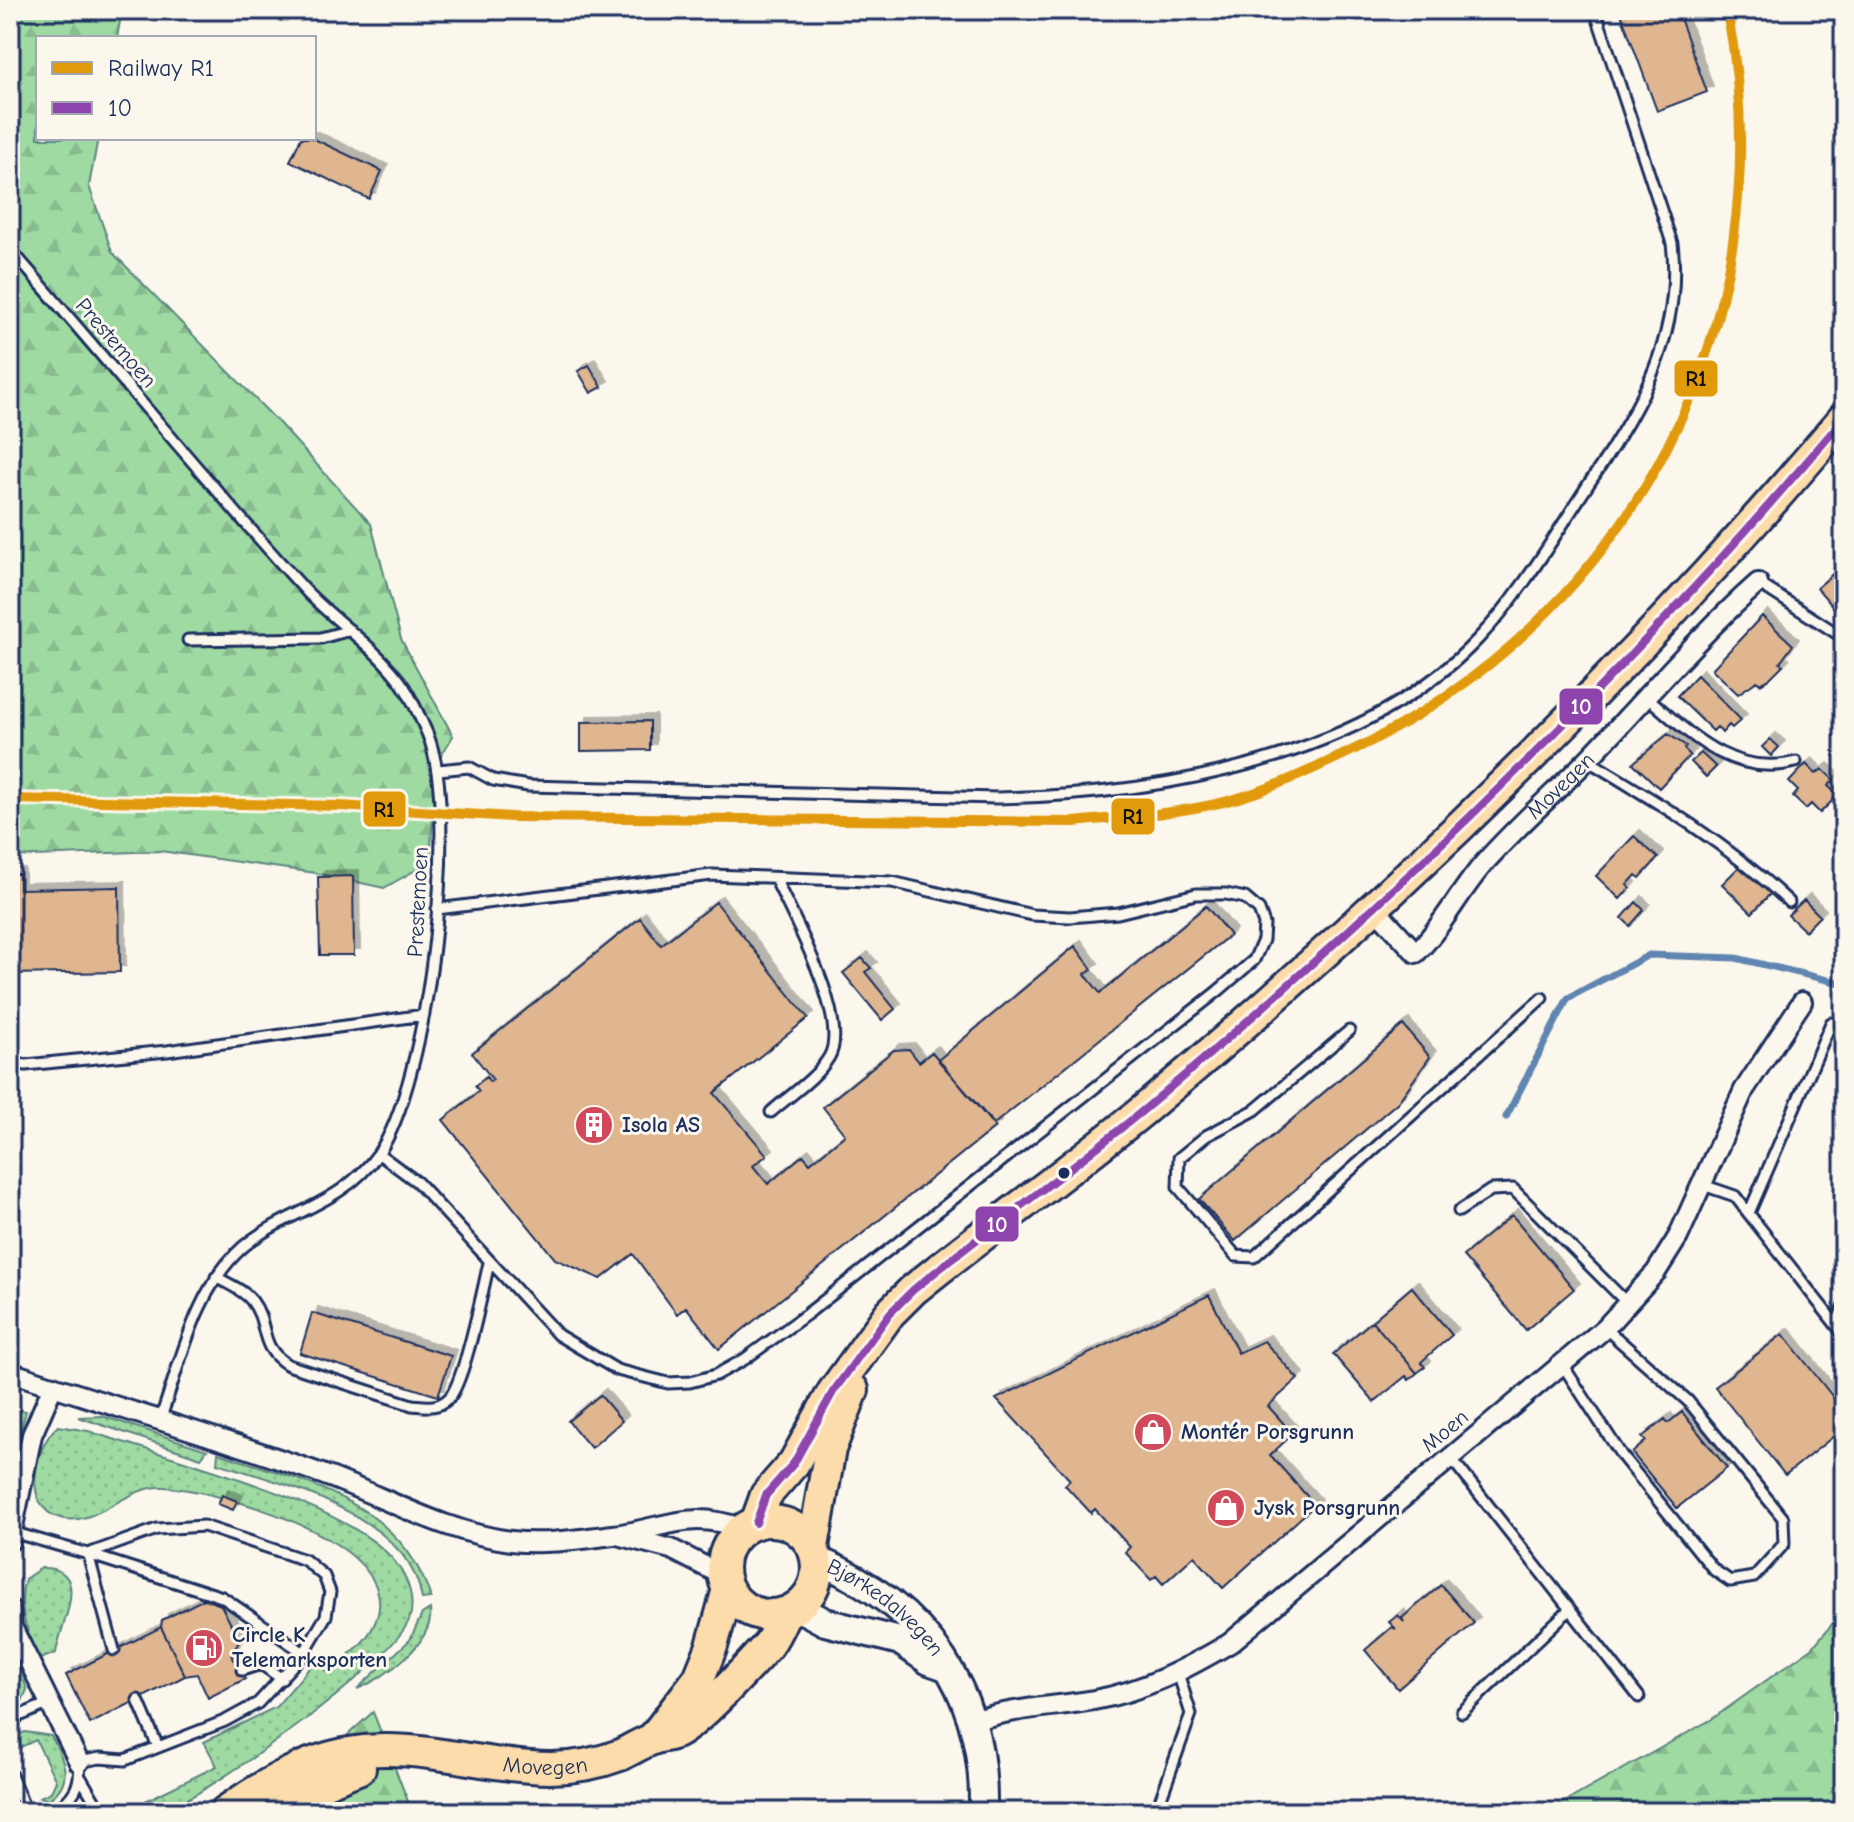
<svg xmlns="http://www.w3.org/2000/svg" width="1854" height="1822" viewBox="0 0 1854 1822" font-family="'Comic Neue',sans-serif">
<defs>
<pattern id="grass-dots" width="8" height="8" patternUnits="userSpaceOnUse" patternTransform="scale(2)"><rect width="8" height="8" fill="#9edaa2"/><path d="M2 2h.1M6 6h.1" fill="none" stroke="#88bb8e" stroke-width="1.8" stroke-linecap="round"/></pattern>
<pattern id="forest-firs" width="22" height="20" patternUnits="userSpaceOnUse" patternTransform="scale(2)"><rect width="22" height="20" fill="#9edaa2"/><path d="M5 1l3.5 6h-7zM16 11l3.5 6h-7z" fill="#88bb8e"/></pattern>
<filter id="shadow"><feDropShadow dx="6" dy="-6" stdDeviation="0" flood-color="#0004"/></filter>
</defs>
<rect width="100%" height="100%" fill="#fbf7ec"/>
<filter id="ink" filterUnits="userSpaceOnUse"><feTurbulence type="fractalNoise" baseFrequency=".0125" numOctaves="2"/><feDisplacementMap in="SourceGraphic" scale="16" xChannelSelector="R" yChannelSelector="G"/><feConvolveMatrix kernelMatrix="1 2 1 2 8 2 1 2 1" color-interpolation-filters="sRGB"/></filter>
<g filter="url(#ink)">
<!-- grass -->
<path fill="url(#grass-dots)" stroke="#5c8480" stroke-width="2" d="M21 1410 26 1411 10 1469V1431L15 1413Z
M102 1416 207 1450 201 1458 78 1417Z
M58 1426 88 1431C165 1457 350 1502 396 1563 408 1579 416 1600 409 1620 392 1664 209 1795 162 1811 149 1816 128 1812 114 1812L130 1804 133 1807 217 1766 204 1742 276 1707 317 1659 327 1672C343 1659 365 1645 374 1625 414 1542 214 1489 162 1487 126 1486 96 1528 60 1518 20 1506 35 1445 58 1426Z
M218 1453C304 1482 400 1500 431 1598L422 1599C410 1516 285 1484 217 1463Z
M41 1568C95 1567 59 1626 56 1653L40 1659C26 1635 17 1605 25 1579Z
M430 1609C435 1642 384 1679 357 1689L410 1640 422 1614Z
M20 1666 27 1690 22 1701 10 1707V1669Z
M25 1732 51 1736C64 1759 75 1782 48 1800L40 1797 51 1792 56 1781 36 1740 14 1750 10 1746 11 1738Z"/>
<!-- forest -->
<path fill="url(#forest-firs)" stroke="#5c8480" stroke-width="2" d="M10 10H122L117 38H38V138H98L89 186 112 252 278 422 371 524 401 639 453 736 436 764 430 862 384 888 316 873 160 851 10 857Z
M1844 1610V1812H1547L1712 1719 1812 1648Z
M373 1712 409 1804 408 1812H263Z"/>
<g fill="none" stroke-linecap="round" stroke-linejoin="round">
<!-- stream -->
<path stroke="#5f85b1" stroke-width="7" d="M1506 1117 1568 998 1649 955 1736 958 1844 984"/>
</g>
<!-- building -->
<path fill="#dfb68f" stroke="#1b2f5e" stroke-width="2" filter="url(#shadow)" d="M1677 10 1707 92 1657 111 1620 11Z
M301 138H312L382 171 369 199 290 161Z
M589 365 602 387 591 393 578 371Z
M1836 571 1844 580V603L1836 610 1817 588Z
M1762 616 1793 645 1780 663 1783 665 1768 680 1760 684 1757 681 1738 694 1712 669Z
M1697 675 1741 720 1732 728 1729 725 1722 733 1717 727 1713 731 1677 696Z
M650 721V750L581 751V722Z
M1668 734 1686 746 1684 749 1690 755 1659 788 1633 763Z
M1770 739 1779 747 1771 756 1762 747Z
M1701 753 1716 767 1706 777 1691 762Z
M1806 764 1816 774 1822 769 1834 780 1828 786 1838 795 1820 813 1811 804 1806 809 1793 797 1798 791 1789 782Z
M1634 836 1658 858 1640 878 1636 875 1627 885 1630 888 1620 899 1596 876Z
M1741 865 1772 892 1752 913 1722 884Z
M10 874H19V889L119 887 120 972 10 974Z
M353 876 354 955H320L318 877Z
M1804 900 1820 916 1805 931 1788 915Z
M716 902 808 1018 714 1093 767 1155 753 1166 768 1184 803 1155 810 1163 845 1135 823 1107 894 1050 909 1049 919 1062 932 1052 995 1127 719 1349 686 1307 677 1314 633 1254 601 1279 555 1259 443 1120 479 1091 475 1086 486 1077 490 1082 493 1080 472 1053 640 918 661 945Z
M1636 902 1644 910 1630 926 1622 918Z
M1206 906 1230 935 994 1124 938 1060 1075 946 1092 969 1085 974 1100 993Z
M862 958 871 968 865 972 895 1009 882 1020 843 973Z
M1403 1025 1430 1057 1398 1102 1235 1241 1199 1199Z
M1512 1215 1574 1289 1526 1330 1463 1256Z
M1412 1287 1452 1335 1421 1362 1425 1367 1417 1373 1372 1321Z
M1209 1295 1238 1353 1264 1341 1298 1379 1268 1406 1293 1434 1270 1455 1315 1505 1223 1588 1194 1556 1163 1584 1156 1576 1151 1580 1125 1552 1130 1547 1095 1509 1091 1513 1065 1485 1070 1480 996 1399Z
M312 1313 451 1356 438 1396 300 1353Z
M1372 1321 1417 1373 1409 1380 1406 1376 1374 1402 1333 1354Z
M1783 1334 1844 1411V1428L1785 1475 1715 1387Z
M600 1395 622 1421 591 1448 568 1421Z
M1682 1412 1727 1468 1677 1508 1632 1453 1646 1441 1642 1437 1665 1419 1668 1423Z
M222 1495 237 1501 233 1510 218 1504Z
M1441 1585 1474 1623 1398 1689 1365 1650 1392 1627 1396 1629 1389 1622 1398 1615 1404 1622 1402 1618Z
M204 1599 221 1605 239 1640 232 1656 245 1679 208 1698 197 1674 185 1676 161 1627 162 1620Z
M161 1627 185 1676 90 1724 66 1675Z"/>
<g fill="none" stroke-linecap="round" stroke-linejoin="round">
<!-- lane casing -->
<g stroke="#1b2f5e" stroke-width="15">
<path id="lane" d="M10 249C109 362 205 481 307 592 335 621 371 644 396 676 409 691 419 715 427 733 461 810 428 1085 378 1154 341 1206 285 1211 243 1247 195 1289 181 1362 160 1420
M1758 583 1844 638
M188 640 321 638 350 630
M1647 697C1691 735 1733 778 1796 762
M1587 760C1659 803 1728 844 1789 902
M438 770 469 767 493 780 528 786 997 798C1156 795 1364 760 1478 639 1522 593 1555 535 1590 482 1640 409 1683 335 1672 243L1595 10
M1349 1031 1255 1110 1206 1136 1179 1158 1178 1187 1236 1256 1254 1257 1542 998
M10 1063 26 1065 167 1051 424 1015
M771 1112C790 1095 816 1079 829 1057 851 1020 792 916 775 878
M379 1154 417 1182 558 1335 617 1370 668 1383 690 1382 716 1375 745 1359 807 1314 1218 991 1254 960 1263 940 1264 924 1259 910 1245 898 1226 894H1196L1118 913 1070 917 1032 915 892 882 712 875 437 909
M1703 1185 1735 1196 1844 1335
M1459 1211 1491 1190 1513 1189 1628 1304
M1749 1213 1831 1023
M216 1277C228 1284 244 1290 252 1301 270 1325 257 1346 288 1365L412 1405C425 1406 437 1409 448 1399 464 1386 483 1288 489 1263
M1836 1325 1844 1306
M1562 1364 1622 1456 1714 1570 1730 1581 1754 1577 1784 1544 1783 1518 1688 1401 1605 1328
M1451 1458 1639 1697
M12 1532 88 1554 157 1529 204 1526 305 1560 324 1576 330 1592 326 1616 304 1653 258 1703 225 1721 125 1760 100 1758 79 1762C82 1786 73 1798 54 1812
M114 1650 88 1554 222 1597 304 1653
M242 1670 261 1664 282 1679
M138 1700 158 1747
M1462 1712 1570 1609
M10 1720 47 1704
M10 1773 26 1812
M81 1778 101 1812
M1156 1812 1191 1714 1178 1673"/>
</g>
<!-- street casing -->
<g stroke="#1b2f5e" stroke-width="24">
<g id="street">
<path id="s1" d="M1374 907 1416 953C1444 925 1460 890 1486 861 1518 825 1555 793 1589 758 1645 700 1697 637 1758 583"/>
<path d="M10 1372C114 1407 219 1437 322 1474 383 1496 446 1533 511 1541 545 1545 580 1539 614 1535 668 1528 686 1509 744 1529"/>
<path d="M617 1535 671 1549 724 1576"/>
<path d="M10 1541 32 1435 53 1386"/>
<path d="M10 1609 12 1627 79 1762"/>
<path d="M973 1721C1012 1708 1054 1707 1094 1700 1144 1691 1186 1669 1230 1643L1605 1328 1656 1272 1678 1237 1744 1090 1802 1002"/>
</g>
</g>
<!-- secondary casing -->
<g stroke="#1b2f5e" stroke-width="32">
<g id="secondary">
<path id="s2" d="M817 1560C927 1606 986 1693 983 1812"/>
<path d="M797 1607 825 1622 900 1641 929 1661 943 1666"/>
</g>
</g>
<!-- primary casing -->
<g stroke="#1b2f5e" stroke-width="36">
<g id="primary">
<circle cx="770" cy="1568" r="47"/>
<path d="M756 1523 766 1495 794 1463 833 1392 890 1313 913 1290C989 1228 1070 1171 1146 1108 1397 897 1633 668 1844 418"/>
<path d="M813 1547 830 1449 853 1390"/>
<path d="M654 1737 699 1678 712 1646 728 1589"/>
<path id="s3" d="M225 1812C262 1786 300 1763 344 1754 408 1741 468 1763 531 1767 562 1770 591 1766 620 1755 631 1750 641 1743 653 1739 660 1736 669 1736 676 1733 696 1724 751 1664 768 1645 775 1636 780 1624 785 1613"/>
<path d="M280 1812 323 1783 360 1768"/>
</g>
</g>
<!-- lane -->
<use href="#lane" stroke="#fbf7ec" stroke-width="9"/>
<!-- street -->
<use href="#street" stroke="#fbf7ec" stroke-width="18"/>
<!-- secondary -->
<use href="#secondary" stroke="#fbf7ec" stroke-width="26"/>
<!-- primary -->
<use href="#primary" stroke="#fddcac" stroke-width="30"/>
<!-- bus-1 casing -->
<g stroke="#fbf7ec" stroke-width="14">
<path id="bus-1" d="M756 1523 766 1495 794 1463 833 1392 890 1313 913 1290C989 1228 1070 1171 1146 1108 1397 897 1633 668 1844 418"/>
</g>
<!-- bus-1 -->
<use href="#bus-1" stroke="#8e44ad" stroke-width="8"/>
<!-- rail-1 casing -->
<g stroke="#fbf7ec" stroke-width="16">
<path id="rail-1" d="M10 799 340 806 512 817 1074 822C1124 817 1175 814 1224 802 1267 791 1307 772 1347 753 1632 618 1788 322 1727 10"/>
</g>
<!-- rail-1 -->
<use href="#rail-1" stroke="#e19a09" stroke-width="10"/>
</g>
</g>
<!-- icons -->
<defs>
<g id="building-disc" transform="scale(2)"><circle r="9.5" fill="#d1495b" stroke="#fbf7ec"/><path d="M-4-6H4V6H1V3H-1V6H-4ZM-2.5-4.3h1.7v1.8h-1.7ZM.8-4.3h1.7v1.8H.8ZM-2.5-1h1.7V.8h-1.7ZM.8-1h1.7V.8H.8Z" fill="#fff"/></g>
<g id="shop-disc" transform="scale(2)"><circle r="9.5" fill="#d1495b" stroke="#fbf7ec"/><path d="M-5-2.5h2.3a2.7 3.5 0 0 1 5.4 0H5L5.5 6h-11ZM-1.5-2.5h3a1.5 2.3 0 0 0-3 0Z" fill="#fff"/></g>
<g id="fuel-disc" transform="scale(2)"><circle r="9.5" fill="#d1495b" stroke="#fbf7ec"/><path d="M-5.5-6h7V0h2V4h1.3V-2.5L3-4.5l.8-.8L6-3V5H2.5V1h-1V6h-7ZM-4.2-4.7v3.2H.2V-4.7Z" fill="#fff"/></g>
</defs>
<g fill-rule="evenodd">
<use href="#building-disc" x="594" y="1125"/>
<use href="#shop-disc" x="1153" y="1432"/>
<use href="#shop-disc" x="1226" y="1508"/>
<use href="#fuel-disc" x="204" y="1648"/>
</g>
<!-- markers -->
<circle fill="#1b2f5e" stroke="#fbf7ec" stroke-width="3" cx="1064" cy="1173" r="7"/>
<g text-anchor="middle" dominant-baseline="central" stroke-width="6" stroke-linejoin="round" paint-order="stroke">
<!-- street labels -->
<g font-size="22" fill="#1b2f5e" stroke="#fbf7ec">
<text transform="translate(116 343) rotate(49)">Prestemoen</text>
<text stroke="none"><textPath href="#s1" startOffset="284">Movegen</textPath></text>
<text transform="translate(418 902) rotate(-87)">Prestemoen</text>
<text transform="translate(1445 1431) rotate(-40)">Moen</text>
<text stroke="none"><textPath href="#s2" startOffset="84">Bjørkedalvegen</textPath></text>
<text stroke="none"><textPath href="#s3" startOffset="336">Movegen</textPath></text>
</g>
<!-- poi labels -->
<g font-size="22" font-weight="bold" fill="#1b2f5e" stroke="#fbf7ec" text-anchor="start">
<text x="622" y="1125">Isola AS</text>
<text x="1181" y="1432">Montér Porsgrunn</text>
<text x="1254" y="1508">Jysk Porsgrunn</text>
<text x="232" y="1635">Circle K<tspan x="232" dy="25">Telemarksporten</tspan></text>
</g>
</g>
<g stroke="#fbf7ec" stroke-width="3">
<rect x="1673" y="359" width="46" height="39" rx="8" fill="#e19a09"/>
<rect x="1558" y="687" width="46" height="39" rx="8" fill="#8e44ad"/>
<rect x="362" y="790" width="45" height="38" rx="8" fill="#e19a09"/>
<rect x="1110" y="797" width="46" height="39" rx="8" fill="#e19a09"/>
<rect x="974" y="1205" width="46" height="38" rx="8" fill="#8e44ad"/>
</g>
<g font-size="22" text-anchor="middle" font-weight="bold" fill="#fff">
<text x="1581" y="714">10</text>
<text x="997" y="1232">10</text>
</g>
<g font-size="22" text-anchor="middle" font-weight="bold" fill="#111">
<text x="1696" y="386">R1</text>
<text x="384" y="817">R1</text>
<text x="1133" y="824">R1</text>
</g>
<!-- margin -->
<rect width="1854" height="1822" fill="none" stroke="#fbf7ec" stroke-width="40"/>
<rect x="20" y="20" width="1814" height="1782" fill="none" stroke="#1b2f5e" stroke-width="3" filter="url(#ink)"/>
<!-- legend -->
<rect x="36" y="36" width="280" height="104" fill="#fbf7ec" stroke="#a1a7b3" stroke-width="2"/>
<rect x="52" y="62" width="40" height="12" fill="#e19a09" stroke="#a1a7b3" stroke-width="2"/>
<text x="108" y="76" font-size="24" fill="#1b2f5e">Railway R1</text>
<rect x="52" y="102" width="40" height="12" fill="#8e44ad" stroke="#a1a7b3" stroke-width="2"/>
<text x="108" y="116" font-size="24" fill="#1b2f5e">10</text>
</svg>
